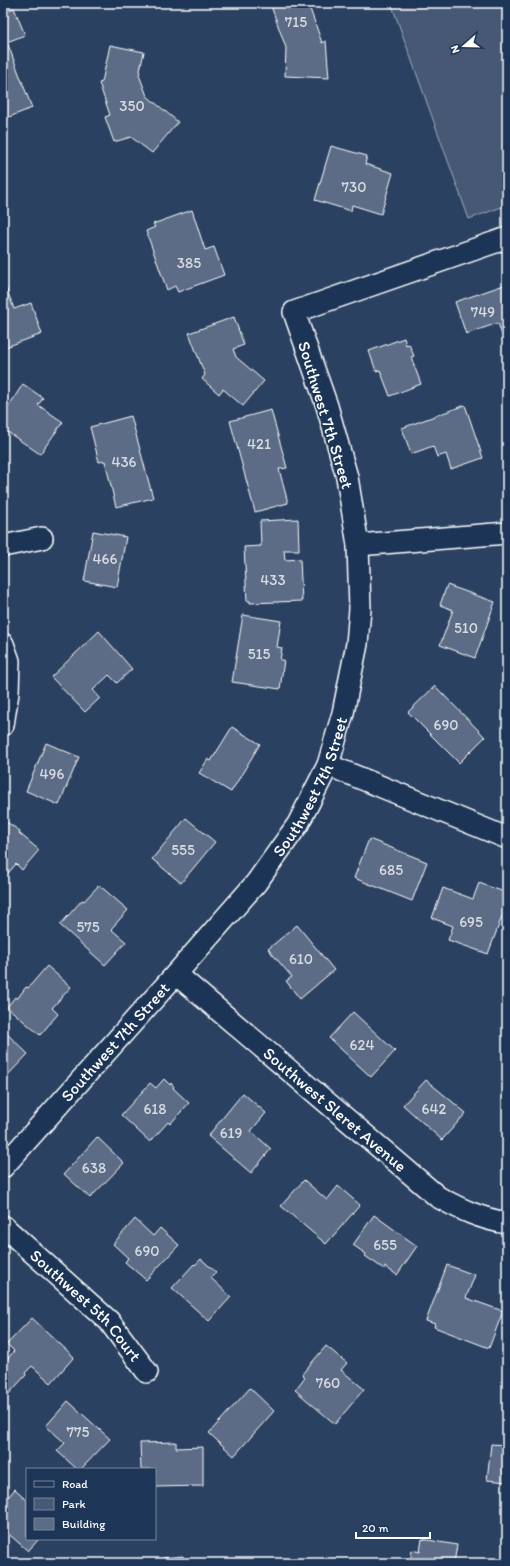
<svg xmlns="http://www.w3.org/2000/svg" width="510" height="1566" font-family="Itim,sans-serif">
	<rect width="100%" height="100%" fill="#2a4161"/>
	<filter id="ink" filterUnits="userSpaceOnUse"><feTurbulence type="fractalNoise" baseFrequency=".025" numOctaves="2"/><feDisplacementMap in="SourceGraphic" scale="8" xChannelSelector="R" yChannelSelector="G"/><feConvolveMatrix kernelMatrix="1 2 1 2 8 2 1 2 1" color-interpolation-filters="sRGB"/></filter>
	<g filter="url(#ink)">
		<polygon fill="#465975" stroke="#a2acba" points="391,3 507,3 507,205 469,219"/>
		<g fill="#5b6c86" stroke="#fff">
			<polygon points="270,3 308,3 322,43 326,41 329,78 285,76 286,48"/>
			<polygon points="14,8 25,35 7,42 32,108 4,119 3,116 3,12"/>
			<polygon points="110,45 144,52 139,75 147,96 178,122 152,153 131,137 114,142 105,117 110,115 99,83 102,82"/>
			<polygon points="331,146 367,156 365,164 393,173 381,214 352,205 351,211 315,200"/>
			<polygon points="192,210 205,250 214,247 224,275 178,292 175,286 167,290 146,231 155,227 153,224"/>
			<polygon points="3,279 14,309 31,303 42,334 3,348"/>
			<polygon points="507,284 507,340 504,341 498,323 466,334 455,302"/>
			<polygon points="234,317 244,345 233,349 236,357 264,381 243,406 223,389 219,394 202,379 205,375 189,333"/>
			<polygon points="404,338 406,345 409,344 414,356 411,357 421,384 390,396 380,370 376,371 369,351"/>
			<polygon points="23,384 43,398 38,405 63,422 40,454 3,429 3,415"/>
			<polygon points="465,405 483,458 451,469 446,454 437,457 433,446 411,454 402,428"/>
			<polygon points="271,410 287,468 279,469 288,503 255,512 230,421"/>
			<polygon points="131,416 153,498 116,507 105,461 99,462 90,427"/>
			<polygon points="298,519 299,550 284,550 285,560 300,559 302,601 250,603 250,601 247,601 244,547 261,546 260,521"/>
			<polygon points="93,531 126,537 117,587 84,581"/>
			<polygon points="447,585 495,602 475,658 440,645 453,610 440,605"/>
			<polygon points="243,615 281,621 277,647 282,648 280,660 284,660 280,689 232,682"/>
			<polygon points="99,631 132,669 117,683 109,675 93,690 100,698 85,712 51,677"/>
			<polygon points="435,686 485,737 459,763 408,712"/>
			<polygon points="232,727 260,744 231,792 199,773 208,759 211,761"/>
			<polygon points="46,743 79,757 59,805 26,791"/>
			<polygon points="186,818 215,842 181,883 152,859"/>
			<polygon points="5,821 20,831 19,833 39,850 22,870 16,864 3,879 3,823"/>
			<polygon points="369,839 427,862 412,901 354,878"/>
			<polygon points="479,883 507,893 507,903 488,954 448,940 453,926 432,918 443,888 473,899"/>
			<polygon points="99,885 128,910 111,929 126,942 105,965 60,925 82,900 84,901"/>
			<polygon points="297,925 334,970 300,999 286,981 292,977 268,949"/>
			<polygon points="47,966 71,987 52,1008 58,1014 40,1035 7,1007 15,997 17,999 26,987 28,988"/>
			<polygon points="353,1012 395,1051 371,1077 329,1038"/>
			<polygon points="3,1030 28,1054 3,1080"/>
			<polygon points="164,1079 170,1085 171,1083 174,1087 173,1088 189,1103 170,1124 168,1122 150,1142 121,1115 150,1083 156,1088"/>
			<polygon points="426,1080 466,1113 442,1140 403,1105"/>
			<polygon points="243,1093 266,1113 251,1131 271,1149 251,1173 208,1136"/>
			<polygon points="97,1137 124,1163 90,1198 64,1174"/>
			<polygon points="304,1180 327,1200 338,1186 360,1205 326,1244 281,1206"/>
			<polygon points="374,1215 417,1246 397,1275 385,1267 384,1269 365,1256 366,1254 353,1245"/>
			<polygon points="135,1219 153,1236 160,1228 179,1245 146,1280 125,1262 128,1258 113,1244"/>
			<polygon points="201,1259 216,1272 211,1278 231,1297 209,1321 172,1288 194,1264 195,1265"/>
			<polygon points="447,1265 475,1275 466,1298 503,1311 489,1348 434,1327 435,1324 426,1321"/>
			<polygon points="32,1318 74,1357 51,1383 32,1366 25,1373 26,1375 5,1398 3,1396 3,1364 14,1351 7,1344"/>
			<polygon points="326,1346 347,1363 341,1370 364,1389 335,1424 295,1390 305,1377 302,1374"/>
			<polygon points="250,1388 274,1411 234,1456 209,1433"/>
			<polygon points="68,1401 110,1439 81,1469 77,1469 57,1451 65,1443 46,1426"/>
			<polygon points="176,1442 176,1448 203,1447 203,1486 155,1487 155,1469 141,1469 140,1443"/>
			<polygon points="491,1444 507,1445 507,1482 487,1480"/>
			<polygon points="15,1489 27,1500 27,1539 39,1539 28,1551 3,1529 3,1503"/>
			<polygon points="422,1539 457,1545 454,1563 410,1563 412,1550 420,1552"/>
			<polygon points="183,1556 183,1562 185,1563 163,1563 163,1558"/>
		</g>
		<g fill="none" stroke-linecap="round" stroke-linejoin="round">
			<defs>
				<g id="minor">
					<polyline points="358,545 507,533"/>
					<polyline points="3,546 42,538"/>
					<polyline points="3,644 9,661 8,693 3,725"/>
					<polyline points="328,765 507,838"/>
					<path id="s1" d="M 176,974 L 438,1197 C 460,1209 481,1219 507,1223"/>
					<path id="s2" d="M 3,1167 L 176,974 L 256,883 L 298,824 L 328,765 L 343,713 L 357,644 L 360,609 L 358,545 L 347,477 L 327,406 L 294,312 L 507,238"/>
					<path id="s3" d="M 3,1226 L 109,1321 L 147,1372"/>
				</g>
			</defs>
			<use href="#minor" stroke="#fff" stroke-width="24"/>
			<use href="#minor" stroke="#1d3557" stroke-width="21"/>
		</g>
	</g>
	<g text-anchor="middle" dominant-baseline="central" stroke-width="3" stroke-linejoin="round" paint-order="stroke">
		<g font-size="15" fill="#d6dae1">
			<text x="296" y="22">715</text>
			<text x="132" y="106">350</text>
			<text x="354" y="187">730</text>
			<text x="189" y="263">385</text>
			<text x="483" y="312">749</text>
			<text x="259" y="444">421</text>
			<text x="124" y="462">436</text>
			<text x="105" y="559">466</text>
			<text x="273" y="580">433</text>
			<text x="466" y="628">510</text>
			<text x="259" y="654">515</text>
			<text x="446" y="725">690</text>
			<text x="52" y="774">496</text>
			<text x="183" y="850">555</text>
			<text x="391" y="870">685</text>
			<text x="471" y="922">695</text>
			<text x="88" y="927">575</text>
			<text x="301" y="959">610</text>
			<text x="362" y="1045">624</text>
			<text x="155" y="1109">618</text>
			<text x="434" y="1109">642</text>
			<text x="231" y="1133">619</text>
			<text x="94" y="1168">638</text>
			<text x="385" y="1245">655</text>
			<text x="147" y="1251">690</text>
			<text x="328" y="1383">760</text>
			<text x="78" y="1432">775</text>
		</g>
		<g font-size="17" fill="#fff" stroke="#1d3557">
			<text transform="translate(326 415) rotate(73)">Southwest 7th Street</text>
			<text stroke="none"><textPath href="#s2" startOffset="492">Southwest 7th Street</textPath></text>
			<text stroke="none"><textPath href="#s2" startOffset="168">Southwest 7th Street</textPath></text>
			<text stroke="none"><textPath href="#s1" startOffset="209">Southwest Sleret Avenue</textPath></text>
			<text stroke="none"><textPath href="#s3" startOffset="115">Southwest 5th Court</textPath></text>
		</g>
	</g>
	<rect width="510" height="1566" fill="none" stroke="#1d3557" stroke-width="16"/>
	<rect x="8" y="8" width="494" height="1550" fill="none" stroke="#fff" stroke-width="1.5" filter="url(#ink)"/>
	<rect x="26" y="1468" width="130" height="72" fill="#1d3557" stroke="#77869a"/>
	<rect x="34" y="1481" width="20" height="6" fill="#1d3557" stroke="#77869a"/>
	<text x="62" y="1488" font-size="12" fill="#ffffff">Road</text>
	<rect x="34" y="1498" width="20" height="12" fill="#465975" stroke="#77869a"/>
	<text x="62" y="1508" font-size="12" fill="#ffffff">Park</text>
	<rect x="34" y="1518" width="20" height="12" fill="#5b6c86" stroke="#77869a"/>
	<text x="62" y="1528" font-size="12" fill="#ffffff">Building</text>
	<g transform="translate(464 46) rotate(250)" stroke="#1d3557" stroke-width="3" paint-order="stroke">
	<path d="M0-3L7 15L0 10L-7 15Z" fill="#ffffff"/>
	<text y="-6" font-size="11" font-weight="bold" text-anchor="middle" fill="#ffffff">N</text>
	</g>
	<path d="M356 1532v6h74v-6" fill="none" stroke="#ffffff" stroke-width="2"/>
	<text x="362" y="1532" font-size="12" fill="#ffffff" stroke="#1d3557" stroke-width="3" paint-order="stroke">20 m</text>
</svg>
